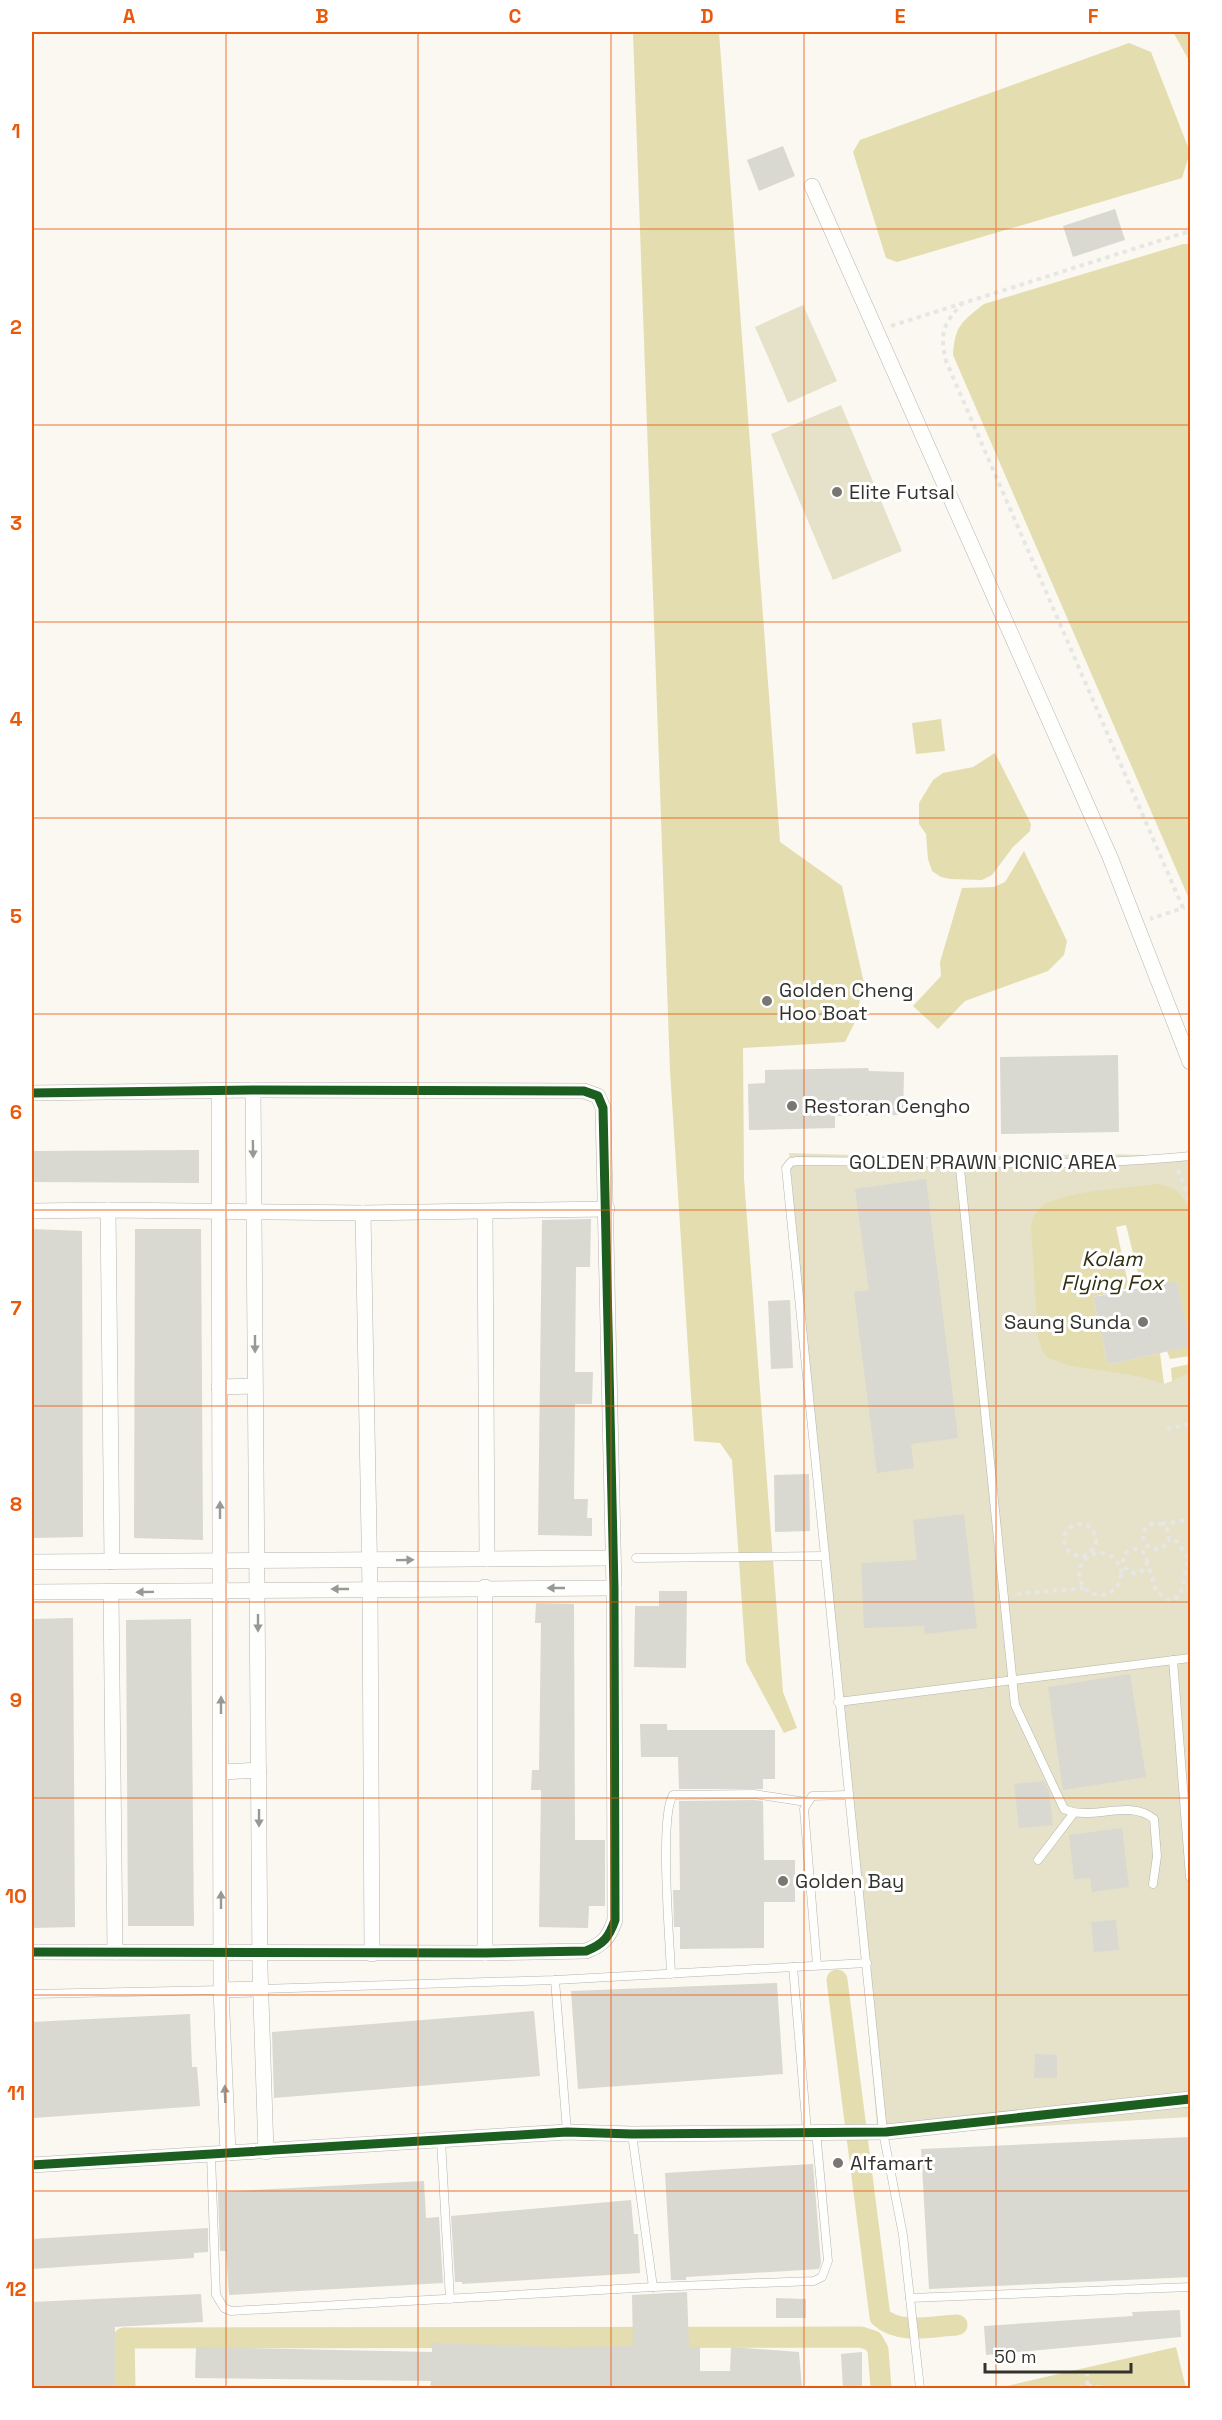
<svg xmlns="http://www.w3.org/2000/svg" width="1222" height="2420" font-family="'Space Grotesk',sans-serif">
	<rect width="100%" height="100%" fill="#faf8f0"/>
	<g fill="#e5e2c9">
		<polygon points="803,305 837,381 788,403 755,327"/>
		<polygon points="841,405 902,551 833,580 771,434"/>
		<polygon points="789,1153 917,1157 1104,1154 1190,1156 1190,2117 878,2136"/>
	</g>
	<g fill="#e4ddaf">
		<polygon points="633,32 719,32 780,842 842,886 864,983 855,1022 845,1042 743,1048 744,1179 783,1692 797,1728 784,1733 746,1662 732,1460 720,1443 694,1441 670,1071"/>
		<polygon points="1173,32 1190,32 1190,62"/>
		<polygon points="1129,43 1151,52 1190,152 1182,178 897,262 886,258 853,152 860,140"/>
		<path d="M 1183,244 L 1190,244 L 1190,901 L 953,355 C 955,326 961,322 984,304 Z"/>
		<polygon points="941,719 945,751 916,754 912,723"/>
		<polygon points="995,753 1031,824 1030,831 1013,847 992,875 982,880 950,879 941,877 932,871 928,859 926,834 919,824 919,803 933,780 943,773 973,767"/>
		<polygon points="1024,851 1067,941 1064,955 1048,971 965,1001 938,1029 913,1006 941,976 940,962 962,888 994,887 1005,882"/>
		<path d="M 1155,1184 C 1177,1187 1181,1192 1190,1211 L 1190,1373 L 1164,1384 L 1142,1377 L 1067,1365 L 1048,1358 L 1042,1350 L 1038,1338 L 1031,1225 C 1034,1216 1039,1206 1047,1203 C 1077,1190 1123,1189 1155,1184 Z"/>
		<polygon points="1176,2347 1186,2388 998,2388"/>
	</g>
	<polygon fill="#faf8f0" points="1126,1225 1142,1289 1177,1281 1190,1346 1167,1351 1170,1359 1190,1356 1190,1364 1171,1368 1172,1381 1164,1384 1160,1353 1108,1365 1093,1297 1129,1288 1116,1227"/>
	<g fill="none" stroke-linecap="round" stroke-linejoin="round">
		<g stroke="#e4ddaf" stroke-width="21">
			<path d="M 837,1980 L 880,2317 C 900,2335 932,2326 957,2325"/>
			<polyline points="124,2338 861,2337 873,2341 878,2350 881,2388"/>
			<polyline points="120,2388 124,2338 125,2388"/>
		</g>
	</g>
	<g fill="#d9d8d1">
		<polygon points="783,146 795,176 759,191 747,160"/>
		<polygon points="1115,209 1125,240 1073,257 1063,226"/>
		<polygon points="1118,1055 1119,1132 1001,1134 1000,1057"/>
		<polygon points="868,1068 869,1071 904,1072 903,1115 835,1116 835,1128 749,1130 748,1084 765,1083 765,1070"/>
		<polygon points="199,1150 199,1183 32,1182 32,1151"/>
		<polygon points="926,1179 958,1438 911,1444 914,1468 877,1473 854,1292 869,1290 855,1189"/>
		<polygon points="591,1219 590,1267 576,1267 575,1372 593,1372 592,1404 575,1404 574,1499 588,1499 587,1518 592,1518 592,1536 538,1535 542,1220"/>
		<polygon points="32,1229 82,1231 83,1537 32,1538"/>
		<polygon points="135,1229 201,1229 203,1540 134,1538"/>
		<polygon points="1177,1281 1191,1346 1108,1365 1093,1297"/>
		<polygon points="790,1300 793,1368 771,1369 768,1301"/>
		<polygon points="809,1474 810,1531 775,1532 774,1475"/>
		<polygon points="964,1514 977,1628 925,1634 924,1626 864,1628 861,1563 917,1560 913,1520"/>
		<polygon points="659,1591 687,1591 686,1668 634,1667 635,1606 659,1606"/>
		<polygon points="536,1603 574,1604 575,1840 605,1840 605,1906 589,1906 588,1928 539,1927 541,1790 531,1790 532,1770 539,1770 541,1623 535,1623"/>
		<polygon points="73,1618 75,1927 32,1928 32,1619"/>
		<polygon points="191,1619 194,1926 128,1926 126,1620"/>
		<polygon points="1130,1674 1146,1777 1063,1790 1048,1687"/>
		<polygon points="640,1724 667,1724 667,1730 775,1730 775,1779 763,1779 763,1789 679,1789 678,1757 641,1757"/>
		<polygon points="1044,1781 1049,1791 1053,1825 1019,1828 1014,1784"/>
		<polygon points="754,1800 763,1801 764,1860 795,1860 795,1902 764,1902 764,1948 680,1949 680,1927 674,1927 673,1890 680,1890 679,1801"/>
		<polygon points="1122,1828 1129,1887 1092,1892 1090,1878 1074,1879 1069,1835"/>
		<polygon points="1116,1920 1119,1950 1094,1952 1091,1922"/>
		<polygon points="777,1983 783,2074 578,2089 571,1991"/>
		<polygon points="534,2011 540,2076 274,2098 272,2032"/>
		<polygon points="190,2014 192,2067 197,2067 200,2106 34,2118 32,2022"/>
		<polygon points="1035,2054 1057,2055 1057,2078 1034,2078"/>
		<polygon points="1191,2137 1191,2277 929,2289 921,2149"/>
		<polygon points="813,2164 821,2263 819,2269 686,2277 686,2280 671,2280 665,2173"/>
		<polygon points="424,2181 426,2218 439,2217 443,2283 229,2295 226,2251 220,2251 218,2192"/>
		<polygon points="631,2200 634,2234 638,2234 640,2273 462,2284 462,2282 455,2282 451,2216"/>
		<polygon points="208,2228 208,2252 194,2253 194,2258 32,2269 32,2239"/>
		<polygon points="687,2292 689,2347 700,2347 700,2371 730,2371 731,2347 799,2352 802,2388 430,2388 431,2381 195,2378 196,2347 432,2352 432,2343 563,2347 633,2346 632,2295"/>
		<polygon points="201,2294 203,2322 115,2327 115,2388 33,2388 32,2302"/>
		<polygon points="776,2298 806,2299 806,2318 776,2318"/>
		<polygon points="1180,2310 1181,2337 986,2355 984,2326 1133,2316 1132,2312"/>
		<polygon points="862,2352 862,2388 843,2388 841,2354"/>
	</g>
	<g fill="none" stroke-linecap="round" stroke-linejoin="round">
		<defs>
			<g id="lane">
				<path d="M 959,1159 L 1015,1705 L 1064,1809 C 1093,1822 1129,1798 1154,1819 L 1157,1856 L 1153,1884"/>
				<polyline points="636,1558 824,1556"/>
				<polyline points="1173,1660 1190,1877"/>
				<polyline points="838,1702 1190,1658"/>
				<polyline points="1038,1860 1073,1814"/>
				<polyline points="817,1965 804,1809 812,1796 848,1795"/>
				<polyline points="793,1967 807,2131"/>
				<path d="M 671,1974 C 670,1942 659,1817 673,1795 L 754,1794 L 806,1802"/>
				<polyline points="555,1980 567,2132"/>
				<polyline points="260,1989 555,1980 867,1963"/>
				<polyline points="32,1994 221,1990"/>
				<polyline points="632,2134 653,2287"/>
				<polyline points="441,2140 450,2299"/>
				<polyline points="211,2155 216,2295 224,2308 231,2311 653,2287 814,2281 822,2277 828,2261 816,2131"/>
				<polyline points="910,2298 1190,2287"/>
				<path d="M 920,2388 L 903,2235 L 883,2132 L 786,1168 L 791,1162 L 797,1161 C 929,1161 1059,1169 1190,1156"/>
			</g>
			<g id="street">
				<polyline points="812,186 1110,857 1190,1062"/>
				<polyline points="253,1090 260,1969 266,2152"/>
				<polyline points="219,1092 221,1990 228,2153"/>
				<path d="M 32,1093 L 253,1090 L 584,1091 L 598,1096 L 603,1108 L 614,1588 L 615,1920 C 609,1937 604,1944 586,1951 L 485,1953 L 32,1952"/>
				<polyline points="108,1210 112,1562"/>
				<polyline points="32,1211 108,1210 363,1213 607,1209"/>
				<polyline points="485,1212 487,1559"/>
				<polyline points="363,1213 370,1589 372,1954"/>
				<polyline points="219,1387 255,1386"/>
				<polyline points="32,1562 613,1558"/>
				<polyline points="32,1592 614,1588"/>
				<polyline points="111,1592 115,1952"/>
				<polyline points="221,1772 259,1770"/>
				<polyline points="485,1953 485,1587"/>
				<polyline points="221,1990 260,1989"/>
				<polyline points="32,2165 567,2132 632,2134 886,2132 1190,2099"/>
			</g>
		</defs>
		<use href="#lane" stroke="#b5b4af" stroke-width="9"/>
		<use href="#street" stroke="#b5b4af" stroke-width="16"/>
		<g stroke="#e6e6e4" stroke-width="4" stroke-dasharray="4.5 4.5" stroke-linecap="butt">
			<path d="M 963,302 C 944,324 939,331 946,361 L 1183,908 L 1150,919"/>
			<polyline points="891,326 1190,231"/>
			<polyline points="1178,1170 1190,1201"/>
			<polyline points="1167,1429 1190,1424"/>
			<circle cx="1156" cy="1536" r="13"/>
			<circle cx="1080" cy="1540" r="16"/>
			<polyline points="1162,1524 1190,1520"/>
			<circle cx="1135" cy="1561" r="12"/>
			<polyline points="1190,1553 1188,1559 1190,1565"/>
			<circle cx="1100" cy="1574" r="21"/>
			<polyline points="1147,1560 1156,1592 1169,1600 1178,1597 1183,1587 1188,1557 1176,1541 1168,1541"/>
			<polyline points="1190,1587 1188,1593 1190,1596"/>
			<polyline points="1017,1594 1085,1588"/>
			<polyline points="1087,2385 1087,2374"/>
			<polyline points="1079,2388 1087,2385 1103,2388"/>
		</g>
		<use href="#lane" stroke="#fefefd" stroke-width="8"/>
		<use href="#street" stroke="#fefefd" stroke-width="15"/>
		<defs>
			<g id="cycleway">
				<path d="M 32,1093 L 253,1090 L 584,1091 L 598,1096 L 603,1108 L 614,1588 L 615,1920 C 609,1937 604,1944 586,1951 L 485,1953 L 32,1952"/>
				<polyline points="32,2165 567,2132 632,2134 886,2132 1190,2099"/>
			</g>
		</defs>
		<use href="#cycleway" stroke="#fff" stroke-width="13"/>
		<use href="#cycleway" stroke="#1b5e20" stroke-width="9"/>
	</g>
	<defs><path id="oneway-solid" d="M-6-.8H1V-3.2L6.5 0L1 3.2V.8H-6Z" transform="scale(1.5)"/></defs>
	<g fill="#989895">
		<use href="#oneway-solid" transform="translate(253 1149) rotate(89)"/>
		<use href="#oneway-solid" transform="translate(255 1344) rotate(90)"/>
		<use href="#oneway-solid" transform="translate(220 1510) rotate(-90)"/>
		<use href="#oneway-solid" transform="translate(405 1560) rotate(-1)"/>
		<use href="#oneway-solid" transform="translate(556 1588) rotate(-180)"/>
		<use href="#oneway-solid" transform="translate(340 1589) rotate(180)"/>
		<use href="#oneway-solid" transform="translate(145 1592) rotate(179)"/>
		<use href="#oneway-solid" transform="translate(258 1623) rotate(90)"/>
		<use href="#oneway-solid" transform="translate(221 1705) rotate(-90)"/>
		<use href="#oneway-solid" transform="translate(259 1818) rotate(90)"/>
		<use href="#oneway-solid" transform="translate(221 1900) rotate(-90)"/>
		<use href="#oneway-solid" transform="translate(225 2094) rotate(-92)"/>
	</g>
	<path fill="none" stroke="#e8590c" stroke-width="1.5" stroke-opacity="0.55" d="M 226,32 L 226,2388M 418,32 L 418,2388M 611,32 L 611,2388M 804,32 L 804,2388M 996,32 L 996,2388M 32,229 L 1190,229M 32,425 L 1190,425M 32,622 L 1190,622M 32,818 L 1190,818M 32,1014 L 1190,1014M 32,1210 L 1190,1210M 32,1406 L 1190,1406M 32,1602 L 1190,1602M 32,1798 L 1190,1798M 32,1995 L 1190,1995M 32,2191 L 1190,2191"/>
	<g fill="#797771" stroke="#fff" stroke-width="2">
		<circle cx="837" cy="492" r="6"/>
		<circle cx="767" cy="1001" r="6"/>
		<circle cx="792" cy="1106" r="6"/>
		<circle cx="1143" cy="1322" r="6"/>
		<circle cx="783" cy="1881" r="6"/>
		<circle cx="838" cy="2163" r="6"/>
	</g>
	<g text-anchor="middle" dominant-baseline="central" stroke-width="6" stroke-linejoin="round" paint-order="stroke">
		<g font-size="20" fill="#33322d" stroke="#fff" text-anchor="start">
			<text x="849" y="492">Elite Futsal</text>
			<text x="779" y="990">Golden Cheng<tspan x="779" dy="23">Hoo Boat</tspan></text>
			<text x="804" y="1106">Restoran Cengho</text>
			<text x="1131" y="1322" text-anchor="end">Saung Sunda</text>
			<text x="795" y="1881">Golden Bay</text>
			<text x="850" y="2163">Alfamart</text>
		</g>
		<g font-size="20" fill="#33322d" stroke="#fff">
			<text x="983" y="1162">GOLDEN PRAWN PICNIC AREA</text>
		</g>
		<g font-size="21" font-style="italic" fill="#322f12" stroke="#fff">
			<text x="1112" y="1258">Kolam<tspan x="1112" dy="24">Flying Fox</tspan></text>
		</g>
	</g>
	<rect width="1222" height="2420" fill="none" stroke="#ffffff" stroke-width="66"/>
	<path d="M985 2363v9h146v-9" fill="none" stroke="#33322d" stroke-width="3"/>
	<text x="994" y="2363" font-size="18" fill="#33322d" stroke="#ffffff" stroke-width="4.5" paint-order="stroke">50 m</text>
	<rect x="33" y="33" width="1156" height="2354" fill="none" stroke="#e8590c" stroke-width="2"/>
	<g font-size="20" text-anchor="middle" font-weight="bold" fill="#e8590c">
		<text x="129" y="23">A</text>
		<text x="322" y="23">B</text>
		<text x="515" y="23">C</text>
		<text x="707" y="23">D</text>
		<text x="900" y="23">E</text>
		<text x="1093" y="23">F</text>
		<text x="16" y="138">1</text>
		<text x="16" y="334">2</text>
		<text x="16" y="530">3</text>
		<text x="16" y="726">4</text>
		<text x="16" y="923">5</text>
		<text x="16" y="1119">6</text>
		<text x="16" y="1315">7</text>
		<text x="16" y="1511">8</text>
		<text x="16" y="1707">9</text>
		<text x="16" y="1903">10</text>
		<text x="16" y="2100">11</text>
		<text x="16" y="2296">12</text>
	</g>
</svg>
